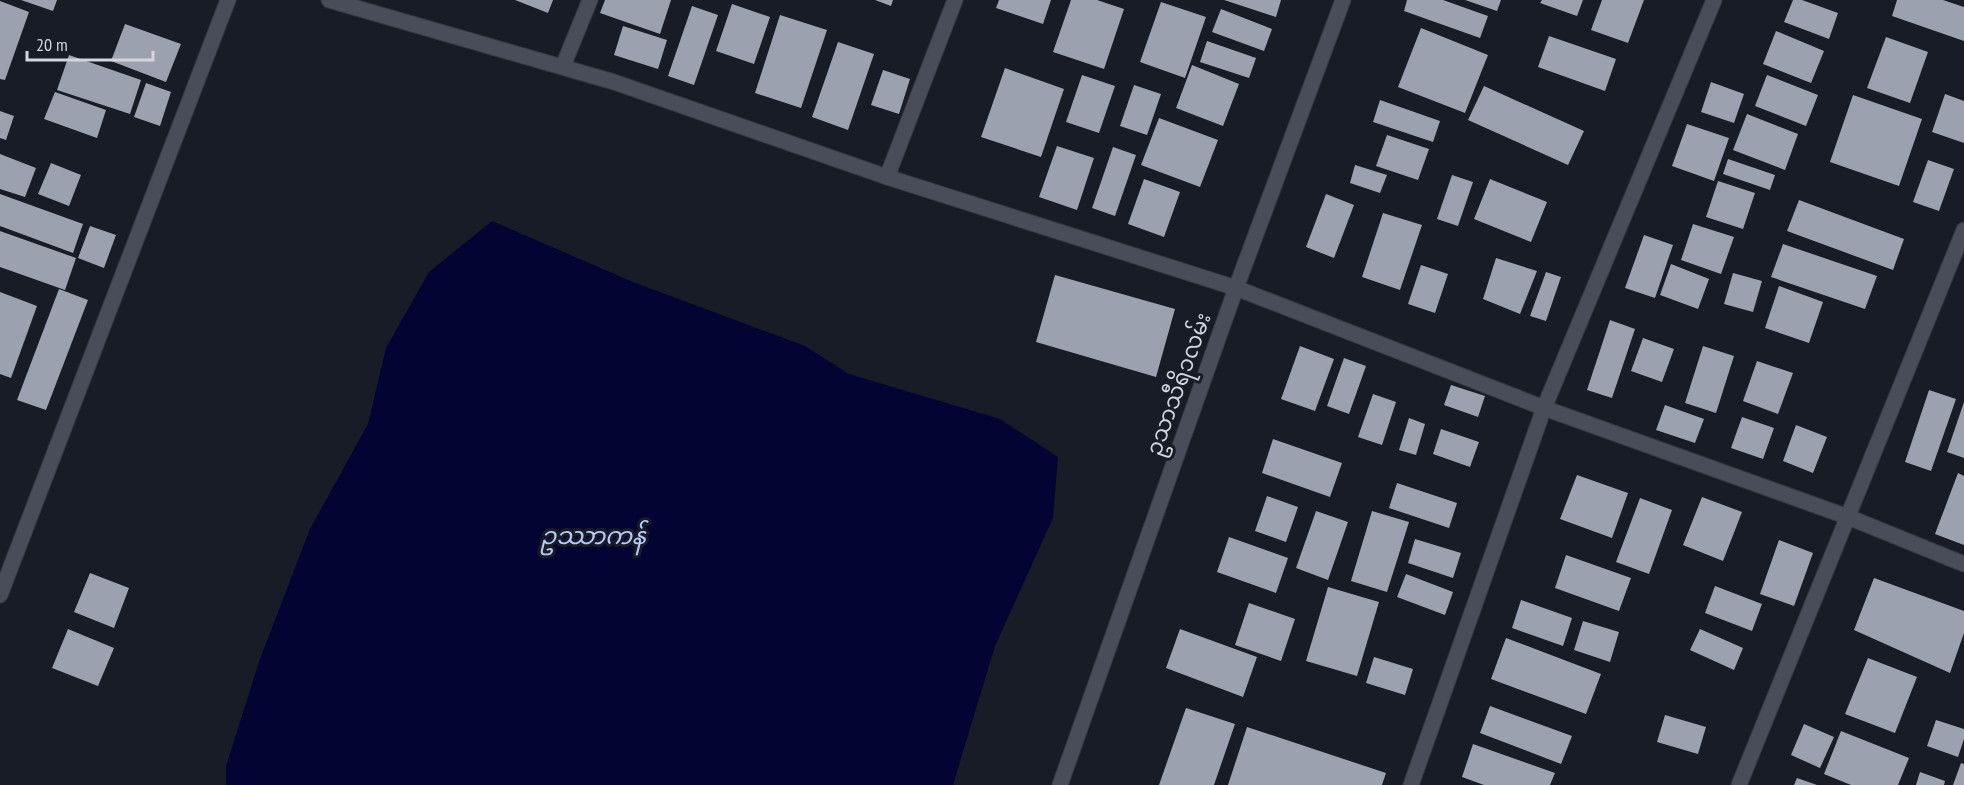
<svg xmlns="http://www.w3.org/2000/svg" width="1964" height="785" font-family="'PT Sans Narrow','Noto Sans Myanmar',sans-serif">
	<rect width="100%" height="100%" fill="#181c26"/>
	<polygon fill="#040434" points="492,221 633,282 805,346 849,374 1000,419 1058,457 1053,518 995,646 953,785 226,785 226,766 260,659 310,529 368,424 386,348 429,272"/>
	<g fill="#9ca1af">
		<polygon points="21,0 57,0 53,11"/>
		<polygon points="515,0 553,0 548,13"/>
		<polygon points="605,0 671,0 660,34 600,13"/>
		<polygon points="875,0 893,0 891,6"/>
		<polygon points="999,0 1051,0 1043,24 996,8"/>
		<polygon points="1071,0 1097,0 1124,9 1104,69 1053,52"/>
		<polygon points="1224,0 1281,0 1276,17"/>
		<polygon points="1407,0 1443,0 1488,16 1480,38 1404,11"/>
		<polygon points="1465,0 1501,0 1497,11"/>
		<polygon points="1542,0 1583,0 1577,16 1540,3"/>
		<polygon points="1602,0 1644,0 1628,43 1591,30"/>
		<polygon points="1793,0 1802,0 1838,13 1829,39 1784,22"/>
		<polygon points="1897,0 1943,0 1964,7 1964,41 1892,16"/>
		<polygon points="0,1 29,12 5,80 0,79"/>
		<polygon points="1161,2 1206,17 1185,78 1140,62"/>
		<polygon points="732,4 770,17 754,64 716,51"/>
		<polygon points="692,6 718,15 694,85 668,76"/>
		<polygon points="1221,9 1272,29 1264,51 1212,32"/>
		<polygon points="780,15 827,30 801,108 755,93"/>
		<polygon points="125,24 181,44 166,82 111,61"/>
		<polygon points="623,26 667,40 658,69 614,55"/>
		<polygon points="1421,28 1488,55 1465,113 1398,87"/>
		<polygon points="1776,31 1824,51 1811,83 1763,64"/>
		<polygon points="1549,36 1616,59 1605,91 1538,67"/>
		<polygon points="1886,37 1928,52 1910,103 1867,88"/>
		<polygon points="1207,41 1256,58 1249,78 1200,62"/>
		<polygon points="838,42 874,54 848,130 812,117"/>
		<polygon points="69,55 141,80 130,114 57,90"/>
		<polygon points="1192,65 1239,84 1223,126 1176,108"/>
		<polygon points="1005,68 1064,89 1041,157 981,137"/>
		<polygon points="883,70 910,79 899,114 871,105"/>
		<polygon points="1082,75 1115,86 1099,133 1066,122"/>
		<polygon points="1767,75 1818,95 1806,126 1755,106"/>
		<polygon points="1711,82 1744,94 1734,123 1701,112"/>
		<polygon points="146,83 171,92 160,126 134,117"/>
		<polygon points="1134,85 1161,94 1147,135 1120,126"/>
		<polygon points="1484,86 1584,131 1568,165 1468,120"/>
		<polygon points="55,92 106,110 97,138 44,119"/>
		<polygon points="1945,94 1964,101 1964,143 1932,132"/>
		<polygon points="1853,95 1922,119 1899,186 1830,162"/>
		<polygon points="1380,100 1440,121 1433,142 1373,122"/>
		<polygon points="0,111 14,116 6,140 0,138"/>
		<polygon points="1747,114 1798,134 1785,170 1733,150"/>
		<polygon points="1159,118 1218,140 1200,187 1141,165"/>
		<polygon points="1687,124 1729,138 1714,181 1672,166"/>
		<polygon points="1387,135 1429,149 1418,180 1376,166"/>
		<polygon points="1057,146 1094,158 1077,210 1039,197"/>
		<polygon points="1113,147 1136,155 1115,216 1092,208"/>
		<polygon points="0,154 36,168 25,197 0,189"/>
		<polygon points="1728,159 1775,175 1770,190 1723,174"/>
		<polygon points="1928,160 1954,169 1939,211 1913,202"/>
		<polygon points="51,163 81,175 69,206 38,194"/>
		<polygon points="1355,165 1387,175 1380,193 1350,183"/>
		<polygon points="1452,175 1473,182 1458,226 1437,219"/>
		<polygon points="1144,179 1180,192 1164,237 1128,224"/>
		<polygon points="1490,179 1547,202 1531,242 1474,219"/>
		<polygon points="1718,181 1755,193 1743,229 1706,217"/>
		<polygon points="0,194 83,224 73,253 0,226"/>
		<polygon points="1326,194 1354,205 1334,258 1306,247"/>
		<polygon points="1799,200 1904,239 1893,270 1787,231"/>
		<polygon points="1383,213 1422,225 1400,290 1362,277"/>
		<polygon points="1693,224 1734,237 1721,274 1681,260"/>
		<polygon points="90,226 116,235 104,268 78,258"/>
		<polygon points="0,231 76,258 65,290 0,267"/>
		<polygon points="1644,235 1673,245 1655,298 1625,288"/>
		<polygon points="1783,244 1877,276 1865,309 1771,277"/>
		<polygon points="1496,258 1537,271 1520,314 1483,299"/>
		<polygon points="1671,264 1709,279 1698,309 1660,295"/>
		<polygon points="1421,265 1448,274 1435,313 1408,304"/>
		<polygon points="1546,272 1561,277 1546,321 1530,316"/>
		<polygon points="1733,273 1762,281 1753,312 1724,304"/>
		<polygon points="1055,275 1175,309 1156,377 1036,342"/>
		<polygon points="1779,286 1823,302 1809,343 1765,328"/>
		<polygon points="59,289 88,300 46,410 17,400"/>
		<polygon points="0,292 37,306 11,378 0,374"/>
		<polygon points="1610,320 1635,329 1612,398 1587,390"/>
		<polygon points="1643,338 1674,349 1662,382 1631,371"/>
		<polygon points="1300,346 1334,359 1315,411 1281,399"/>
		<polygon points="1703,346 1734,356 1716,413 1685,403"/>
		<polygon points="1344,358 1366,366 1349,414 1327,406"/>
		<polygon points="1757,361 1793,373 1778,414 1743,401"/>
		<polygon points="1451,385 1485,396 1478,417 1444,405"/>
		<polygon points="1929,390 1956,399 1931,471 1905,462"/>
		<polygon points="1373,394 1396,402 1382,445 1358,437"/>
		<polygon points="1964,402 1964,458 1947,452"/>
		<polygon points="1665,405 1704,419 1695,443 1656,430"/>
		<polygon points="1742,417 1774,428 1763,459 1731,448"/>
		<polygon points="1409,418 1425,424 1416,455 1399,450"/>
		<polygon points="1796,425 1827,437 1813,473 1783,461"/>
		<polygon points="1441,429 1479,442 1470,467 1433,454"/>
		<polygon points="1273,439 1342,463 1330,497 1262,473"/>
		<polygon points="1958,473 1964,476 1964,545 1935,534"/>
		<polygon points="1577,475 1628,493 1612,538 1560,519"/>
		<polygon points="1397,483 1457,503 1449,528 1389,508"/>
		<polygon points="1267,496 1298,507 1286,542 1255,531"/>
		<polygon points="1702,497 1742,512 1723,561 1683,545"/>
		<polygon points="1640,498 1672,510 1649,574 1616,562"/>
		<polygon points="1316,511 1348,522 1328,580 1296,568"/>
		<polygon points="1372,511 1409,522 1387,592 1351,581"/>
		<polygon points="1229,537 1288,558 1276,593 1217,572"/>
		<polygon points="1415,539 1461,553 1453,578 1408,563"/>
		<polygon points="1779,540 1813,553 1794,606 1760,594"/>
		<polygon points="1566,555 1631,578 1619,611 1555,588"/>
		<polygon points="90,573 129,588 114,628 74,612"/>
		<polygon points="1406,574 1453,592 1445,615 1397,597"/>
		<polygon points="1874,578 1964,611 1964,633 1950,673 1854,630"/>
		<polygon points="1715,586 1762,604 1752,631 1705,613"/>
		<polygon points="1328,587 1379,602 1357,676 1306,661"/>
		<polygon points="1521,600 1572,618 1563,646 1512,628"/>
		<polygon points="1249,603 1295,619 1281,661 1235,645"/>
		<polygon points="1583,621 1619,632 1610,662 1574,650"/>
		<polygon points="68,629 114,648 98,686 52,668"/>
		<polygon points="1180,629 1257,657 1243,697 1166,668"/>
		<polygon points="1700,629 1743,648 1734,670 1690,650"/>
		<polygon points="1506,638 1601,674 1586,714 1491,679"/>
		<polygon points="1374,657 1413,669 1405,695 1366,683"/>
		<polygon points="1868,658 1917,677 1895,733 1845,714"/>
		<polygon points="1490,706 1572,736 1561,764 1480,733"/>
		<polygon points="1186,708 1235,724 1214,785 1159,785"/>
		<polygon points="1665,715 1706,727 1698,754 1657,742"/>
		<polygon points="1936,720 1964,729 1964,739 1958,757 1927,746"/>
		<polygon points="1804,724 1834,737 1820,768 1791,755"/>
		<polygon points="1247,727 1386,773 1382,785 1228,785"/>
		<polygon points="1841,731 1909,758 1898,785 1851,785 1824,774"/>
		<polygon points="1473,744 1555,773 1550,785 1484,785 1462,777"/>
		<polygon points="1961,763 1964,764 1964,785 1953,785"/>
		<polygon points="1920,772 1945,781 1944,785 1916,785"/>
		<polygon points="1797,778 1817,785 1794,785"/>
	</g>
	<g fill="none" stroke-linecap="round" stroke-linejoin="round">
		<defs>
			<g id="minor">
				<polyline points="329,0 614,82 887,177 1236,288 1544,408 1848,517 1964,564"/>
				<polyline points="563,66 590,0"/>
				<polyline points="887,177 955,0"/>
				<polyline points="0,595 228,0"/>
				<polyline points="1060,785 1236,288 1343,0"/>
				<polyline points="1411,785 1544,408 1714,0"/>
				<polyline points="1739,785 1964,230"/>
			</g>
		</defs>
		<use href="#minor" stroke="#363840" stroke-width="17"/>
		<use href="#minor" stroke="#484d59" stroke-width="15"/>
	</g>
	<g text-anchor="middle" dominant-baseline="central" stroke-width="6" stroke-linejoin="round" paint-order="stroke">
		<g font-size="22" fill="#d3d5dd" stroke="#181c26">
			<text transform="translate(1178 384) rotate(-70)">ဥသာသီရိ၁လမ်း</text>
		</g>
		<g font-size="24" font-style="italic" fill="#b7c9fb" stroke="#181c26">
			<text x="593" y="535">ဥဿာကန်</text>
		</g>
	</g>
	<path d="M27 51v9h126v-9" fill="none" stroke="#d3d5dd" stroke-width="3"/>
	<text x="36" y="51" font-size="18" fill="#d3d5dd" stroke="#181c26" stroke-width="4.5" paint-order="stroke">20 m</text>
</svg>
